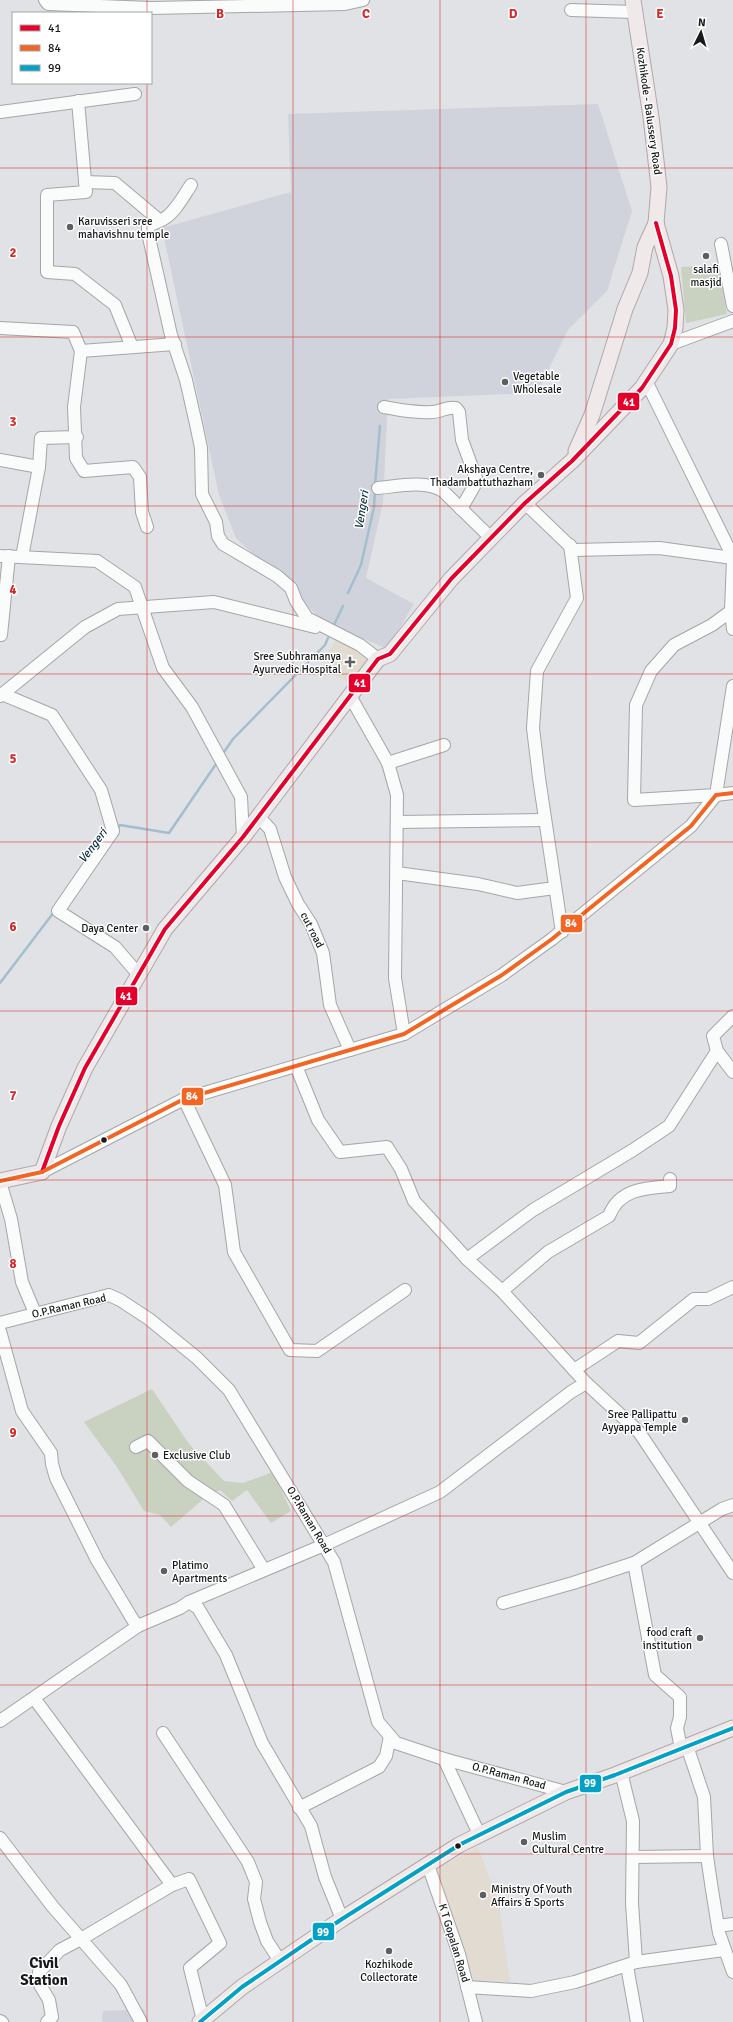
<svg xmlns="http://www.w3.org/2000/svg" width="733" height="2022" font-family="Signika,sans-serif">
	<rect width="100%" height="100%" fill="#e0e2e5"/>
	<g fill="#d0d3db">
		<polygon points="598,104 632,211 607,291 568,330 537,393 388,399 383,502 366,578 414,604 387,649 322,620 236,538 219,495 162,228 291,192 288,114"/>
		<polygon points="144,2009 148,2022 102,2022 103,2011"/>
	</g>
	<polygon fill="#e1dbd2" points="478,1847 499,1904 510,1982 474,1981 437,1869"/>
	<polygon fill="#e0dcd2" points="337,638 373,655 363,685 347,682 336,676 322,660"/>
	<g fill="#c9d1c1">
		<polygon points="718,265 727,314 686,323 681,267"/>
		<polygon points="152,1389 189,1444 224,1481 243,1483 273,1472 291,1511 271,1523 247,1490 232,1501 220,1490 207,1496 171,1527 160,1515 144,1511 117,1467 84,1422"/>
	</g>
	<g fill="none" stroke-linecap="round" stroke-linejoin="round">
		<g stroke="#a3bece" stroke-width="2.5">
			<polyline points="375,485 380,426"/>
			<polyline points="348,593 361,565 374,507 375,490"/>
			<polyline points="334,625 343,606"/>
			<polyline points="224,752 233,739 325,645 328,638"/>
			<polyline points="117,830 120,825 169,833 216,764"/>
			<polyline points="0,983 54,912"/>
		</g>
		<defs>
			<g id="minor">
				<polyline points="45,0 48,4 151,8 345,4 363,0"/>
				<polyline points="571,10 634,12"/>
				<polyline points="78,101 86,192 47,195 47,272 75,274 115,305 132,347"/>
				<polyline points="0,112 135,94"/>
				<polyline points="85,182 115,183 159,220"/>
				<path d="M 191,185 C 184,195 176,211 165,218 C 160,222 154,222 148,227 L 148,233 L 171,335 L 186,380 L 196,424 L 201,448 L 202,494 L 216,522 L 218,536 L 223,544 L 277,576 L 291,588 L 296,601 L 307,618 L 360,645 L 378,659"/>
				<polyline points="721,244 733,306"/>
				<polyline points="0,328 73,332 81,351 175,344"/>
				<polyline points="671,344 733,321"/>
				<polyline points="81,351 74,407 76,458 84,471 133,467 140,477 142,512 147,527"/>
				<polyline points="646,381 733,557"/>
				<path d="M 384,407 C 400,410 415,413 432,412 C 441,412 447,406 456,408 L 459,412 L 462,440 L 477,481 L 461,509"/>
				<polyline points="0,460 39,467 22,557"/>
				<polyline points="39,467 41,438 77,437"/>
				<path d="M 378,488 C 399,486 424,480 443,491 L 491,538"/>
				<polyline points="525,503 574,550 659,548 733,558"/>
				<polyline points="0,556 97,561 135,587 163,668 192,707 241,797 243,837"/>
				<polyline points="733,559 731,611 733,629"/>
				<polyline points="731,611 712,625 674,645 651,671 636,705 634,800 716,795 733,686"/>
				<polyline points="1,635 9,556"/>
				<polyline points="2,694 52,715 101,790 113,831 58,911 115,947 139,975"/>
				<polyline points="0,696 85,627 118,609 214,602 315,627"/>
				<polyline points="350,696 388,763 397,795 395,978 404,1034"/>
				<polyline points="388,763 444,745"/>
				<polyline points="258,816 270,829 285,877 298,904 311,924 323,953 330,1005 350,1050"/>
				<polyline points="397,822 545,820"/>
				<polyline points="397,873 478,884 517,893 555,888"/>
				<polyline points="562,932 539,778 533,728 537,671 577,598 570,545"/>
				<polyline points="717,1051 713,1036 733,1016"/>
				<path d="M 296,1066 L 318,1120 L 340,1152 L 387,1147 L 401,1169 L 414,1201 L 467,1259 L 502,1291 L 548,1252 L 609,1216 C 619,1189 645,1188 670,1186 L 670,1179"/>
				<polyline points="184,1099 225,1185 234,1252 290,1350 317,1351 405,1290"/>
				<polyline points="42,1172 184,1099 404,1034 502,975 552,939 691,826 716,795 733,793"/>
				<polyline points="0,1182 11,1219 22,1282 35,1313"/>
				<polyline points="467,1259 533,1210 633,1150 669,1126 717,1051 733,1072"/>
				<polyline points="0,1323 109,1295 120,1300 149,1319 197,1358 229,1390 334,1562 378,1722 396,1743 444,1759 566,1792"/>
				<polyline points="0,1331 22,1411 51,1453 52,1464 56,1478 97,1560 133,1620 138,1626 180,1608 189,1602 198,1608 226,1655 262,1743 311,1826 325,1877 342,1919"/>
				<polyline points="574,1370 618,1341 639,1343 694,1299 708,1299 733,1287"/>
				<polyline points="586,1383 639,1432 733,1573"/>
				<polyline points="136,1447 148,1441 188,1481 224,1505 264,1570"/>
				<polyline points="634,1563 655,1675 680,1697 680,1717 677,1728 681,1749"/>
				<polyline points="189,1602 324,1545 440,1492 571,1392 586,1383 502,1291"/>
				<polyline points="503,1603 573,1583 634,1563 722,1509 733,1505"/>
				<polyline points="34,1698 172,1885"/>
				<polyline points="0,1721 138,1626"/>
				<polyline points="163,1733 248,1862 256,1882 254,1899 260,1922 267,1941 280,1961"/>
				<polyline points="687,1746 704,1797 707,1856 712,1890 719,1933 733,1972"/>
				<polyline points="444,1759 479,1834"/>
				<polyline points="299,1808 379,1767 386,1756 390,1736"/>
				<polyline points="0,1838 53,1907 81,1939 172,1885 189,1879 220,1943 190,1968 203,2020"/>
				<polyline points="634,1857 707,1856"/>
				<polyline points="428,1865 459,1954 476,2022"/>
				<polyline points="718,1926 733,1924"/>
				<polyline points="636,1962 724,1950"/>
				<polyline points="627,1966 637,2022"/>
				<polyline points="467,1987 531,1991 575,1982 636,1962 632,1903 633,1821 621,1772"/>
				<polyline points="0,2021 2,2022"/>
				<polyline points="47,2022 52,2017 49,2000 40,1985 39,1972 60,1950 81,1939 121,1985 141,2022"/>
			</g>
			<g id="major">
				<polyline points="576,451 592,415 625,309 640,273 645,247 656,223 659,187 651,117 633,0"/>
				<polyline points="0,1181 42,1172 59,1126 85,1068 165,929 243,837 378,659 390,654 451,579 525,503 572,461 642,388 671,344 675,328 676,310 671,276 656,223"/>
				<polyline points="200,2022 242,1987 342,1919 459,1845 566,1792 615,1775 733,1728"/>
			</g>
		</defs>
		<use href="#minor" stroke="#a4a6a7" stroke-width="14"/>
		<use href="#major" stroke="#b1a7aa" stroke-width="17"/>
		<use href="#minor" stroke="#fafbfb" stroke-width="12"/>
		<use href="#major" stroke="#efe9ea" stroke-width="15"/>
		<defs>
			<polyline id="bus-1" points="42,1172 59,1126 85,1068 165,929 243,837 378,659 390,654 451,579 525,503 572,461 642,388 671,344 675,328 676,310 671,276 656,223"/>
			<polyline id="bus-2" points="0,1181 42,1172 184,1099 404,1034 502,975 552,939 691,826 716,795 733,793"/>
			<polyline id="bus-3" points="200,2022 242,1987 342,1919 459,1845 566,1792 615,1775 733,1728"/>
		</defs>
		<use href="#bus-1" stroke="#fff" stroke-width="7"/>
		<use href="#bus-2" stroke="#fff" stroke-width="7"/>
		<use href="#bus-3" stroke="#fff" stroke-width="7"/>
		<use href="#bus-1" stroke="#e4002b" stroke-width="4"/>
		<use href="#bus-2" stroke="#f26522" stroke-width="4"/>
		<use href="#bus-3" stroke="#01a2c5" stroke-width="4"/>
	</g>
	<path fill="none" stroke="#d62828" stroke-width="1" stroke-opacity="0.55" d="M 147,0 L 147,13M 293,0 L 293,2022M 440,0 L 440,2022M 586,0 L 586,2022M 147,83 L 147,2022M 0,168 L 733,168M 0,337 L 733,337M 0,506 L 733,506M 0,674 L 733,674M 0,842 L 733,842M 0,1011 L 733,1011M 0,1180 L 733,1180M 0,1348 L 733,1348M 0,1516 L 733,1516M 0,1685 L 733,1685M 0,1854 L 733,1854"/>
	<g fill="#5e5f61" stroke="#fff" stroke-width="1.5">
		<circle cx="70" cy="227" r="4"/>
		<circle cx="706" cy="256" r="4"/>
		<circle cx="505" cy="382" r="4"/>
		<circle cx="541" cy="475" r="4"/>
		<path d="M348 656h4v4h4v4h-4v4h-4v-4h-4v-4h4z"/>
		<circle cx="146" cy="928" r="4"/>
		<circle cx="685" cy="1420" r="4"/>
		<circle cx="155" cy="1455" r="4"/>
		<circle cx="164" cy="1571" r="4"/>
		<circle cx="700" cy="1638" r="4"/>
		<circle cx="524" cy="1842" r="4"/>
		<circle cx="483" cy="1895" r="4"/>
		<circle cx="389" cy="1951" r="4"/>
	</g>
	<g fill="#18191a" stroke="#fff" stroke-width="1.5">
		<circle cx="104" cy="1140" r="3.5"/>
		<circle cx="458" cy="1846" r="3.5"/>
	</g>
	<g text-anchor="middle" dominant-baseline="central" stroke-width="3" stroke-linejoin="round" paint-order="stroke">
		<g font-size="11" fill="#18191a" stroke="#fff">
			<text transform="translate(649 111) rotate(82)">Kozhikode - Balussery Road</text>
			<text transform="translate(312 930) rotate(63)">cut road</text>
			<text transform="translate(69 1306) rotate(-13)">O.P.Raman Road</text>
			<text transform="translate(309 1520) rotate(59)">O.P.Raman Road</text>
			<text transform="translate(509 1776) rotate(15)">O.P.Raman Road</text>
			<text transform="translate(454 1943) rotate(73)">K T Gopalan Road</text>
		</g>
		<g font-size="11" fill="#18191a" stroke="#fff" text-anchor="start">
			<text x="78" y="221">Karuvisseri sree<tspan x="78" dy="13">mahavishnu temple</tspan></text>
			<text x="706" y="269" text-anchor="middle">salafi<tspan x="706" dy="13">masjid</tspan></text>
			<text x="513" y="376">Vegetable<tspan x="513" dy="13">Wholesale</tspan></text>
			<text x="533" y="469" text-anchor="end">Akshaya Centre,<tspan x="533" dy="13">Thadambattuthazham</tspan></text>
			<text x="341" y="656" text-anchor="end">Sree Subhramanya<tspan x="341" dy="13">Ayurvedic Hospital</tspan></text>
			<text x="138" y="928" text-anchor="end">Daya Center</text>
			<text x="677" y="1414" text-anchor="end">Sree Pallipattu<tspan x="677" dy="13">Ayyappa Temple</tspan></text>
			<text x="163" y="1455">Exclusive Club</text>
			<text x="172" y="1565">Platimo<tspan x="172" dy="13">Apartments</tspan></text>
			<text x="692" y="1632" text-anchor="end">food craft<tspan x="692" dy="13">institution</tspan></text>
			<text x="532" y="1836">Muslim<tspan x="532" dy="13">Cultural Centre</tspan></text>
			<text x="491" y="1889">Ministry Of Youth<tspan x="491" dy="13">Affairs &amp; Sports</tspan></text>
			<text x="389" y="1964" text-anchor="middle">Kozhikode<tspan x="389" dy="13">Collectorate</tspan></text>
		</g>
		<g font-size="12" font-style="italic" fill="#0d2f3f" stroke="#fff">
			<text transform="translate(362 510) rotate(-81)">Vengeri</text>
			<text transform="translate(93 846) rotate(-53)">Vengeri</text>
		</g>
		<g font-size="15" font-weight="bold" fill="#18191a" stroke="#fff">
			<text x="44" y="1963">Civil<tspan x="44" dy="17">Station</tspan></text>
		</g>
	</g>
	<g font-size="13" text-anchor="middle" font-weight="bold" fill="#d62828" stroke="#fff" stroke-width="3" stroke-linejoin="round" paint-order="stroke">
		<text x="220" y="18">B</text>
		<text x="366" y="18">C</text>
		<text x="513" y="18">D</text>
		<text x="660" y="18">E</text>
		<text x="13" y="257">2</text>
		<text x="13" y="426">3</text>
		<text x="13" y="594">4</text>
		<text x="13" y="763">5</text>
		<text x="13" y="931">6</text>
		<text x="13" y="1100">7</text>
		<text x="13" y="1268">8</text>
		<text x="13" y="1437">9</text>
	</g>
	<g stroke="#fff" stroke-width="1.5">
		<rect x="617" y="392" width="23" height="19" rx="4" fill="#e4002b"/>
		<rect x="348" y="673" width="23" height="20" rx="4" fill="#e4002b"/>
		<rect x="560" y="914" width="23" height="19" rx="4" fill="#f26522"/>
		<rect x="115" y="986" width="23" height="20" rx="4" fill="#e4002b"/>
		<rect x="181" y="1087" width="23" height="19" rx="4" fill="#f26522"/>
		<rect x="579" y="1774" width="23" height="19" rx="4" fill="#01a2c5"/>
		<rect x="312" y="1922" width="23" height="19" rx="4" fill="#01a2c5"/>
	</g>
	<g font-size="11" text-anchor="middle" font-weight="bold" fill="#fff">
		<text x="629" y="406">41</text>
		<text x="360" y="687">41</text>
		<text x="571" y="927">84</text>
		<text x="126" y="1000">41</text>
		<text x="192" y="1100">84</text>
		<text x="590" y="1787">99</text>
		<text x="323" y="1936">99</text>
	</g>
	<rect x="12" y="12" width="140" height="72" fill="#ffffff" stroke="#a3a3a3"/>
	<rect x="20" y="25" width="20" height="6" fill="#e4002b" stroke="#a3a3a3"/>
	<text x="48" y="32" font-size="12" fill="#18191a">41</text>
	<rect x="20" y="45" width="20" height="6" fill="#f26522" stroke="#a3a3a3"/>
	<text x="48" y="52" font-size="12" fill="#18191a">84</text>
	<rect x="20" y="65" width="20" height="6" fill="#01a2c5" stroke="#a3a3a3"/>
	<text x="48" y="72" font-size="12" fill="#18191a">99</text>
	<g transform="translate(701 32) rotate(5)" stroke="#ffffff" stroke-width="3" paint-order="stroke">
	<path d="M0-3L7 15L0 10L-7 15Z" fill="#18191a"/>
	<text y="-6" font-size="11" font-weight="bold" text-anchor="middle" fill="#18191a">N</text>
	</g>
</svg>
